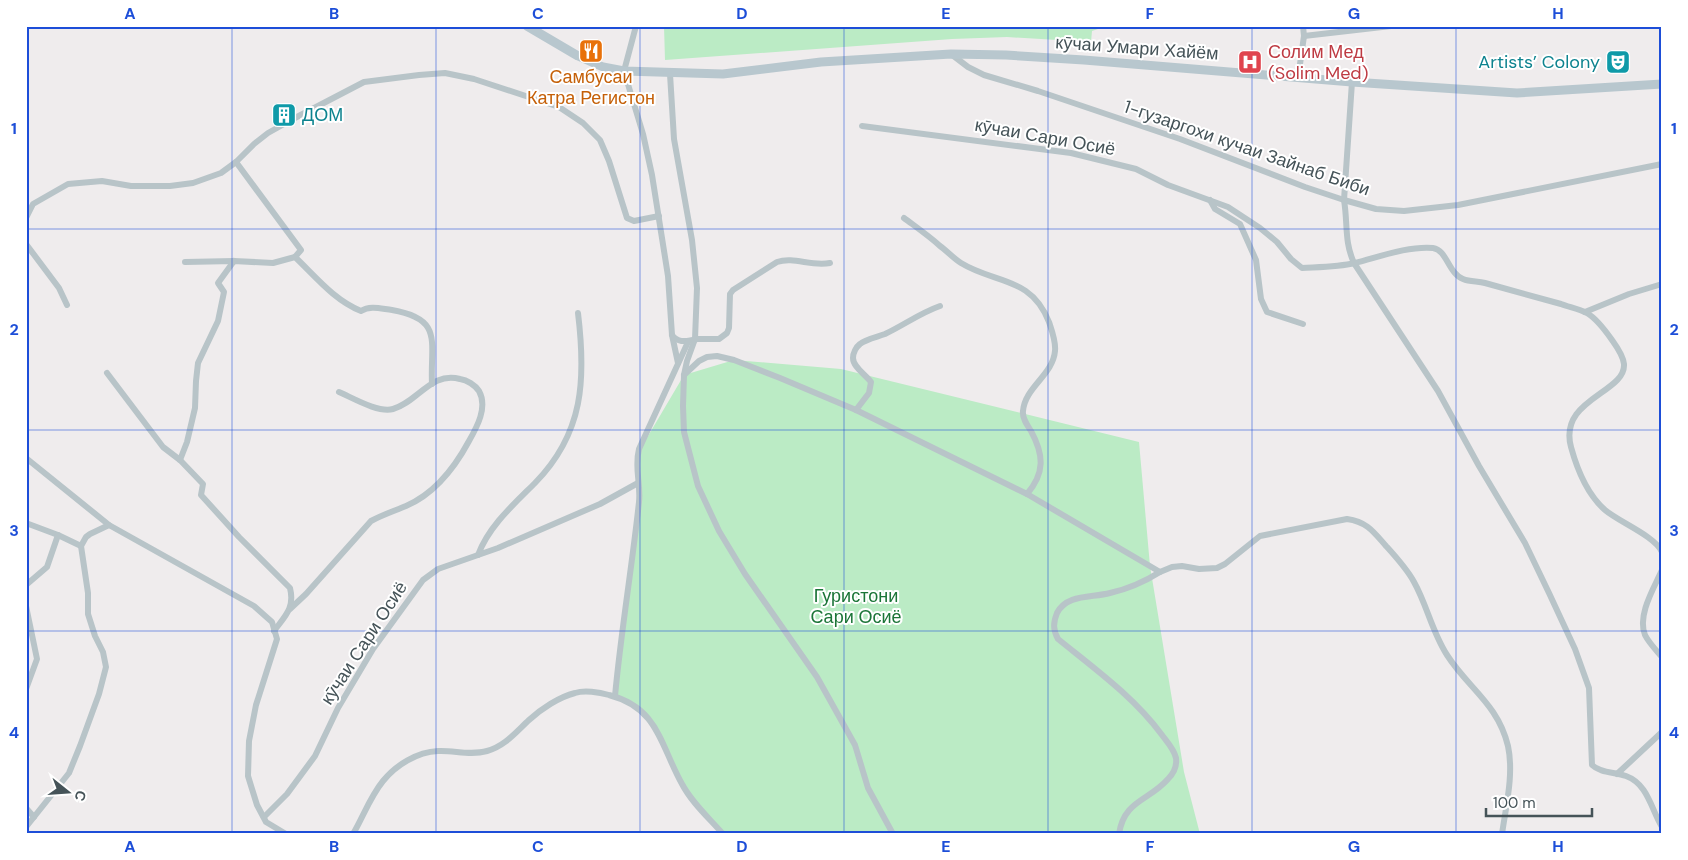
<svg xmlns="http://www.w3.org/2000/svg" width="1688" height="860" font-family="'DM Sans',sans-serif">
	<rect width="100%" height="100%" fill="#efeced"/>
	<g fill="#bbebc5">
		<polygon points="664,26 1107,26 1092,31 1091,42 1007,37 952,39 665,60"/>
		<polygon points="734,360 841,369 1139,442 1150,566 1184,772 1200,834 724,834 682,785 649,717 615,696 639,500 638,453 684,375"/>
	</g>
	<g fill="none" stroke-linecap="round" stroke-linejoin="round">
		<g stroke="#b8c4c8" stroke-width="6">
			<polyline points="636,26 624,71 643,134 652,175 668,276 672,335 678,363"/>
			<polyline points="1304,36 1391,26"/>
			<polyline points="951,54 968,67 984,75 1038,91 1180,139 1305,187 1344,200 1376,209 1404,211 1458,205 1662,164"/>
			<polyline points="670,74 674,139 692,240 697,288 695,339 687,361 684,375 683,406 684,432 698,486 719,531 745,574 817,677 855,745 868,788 893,834"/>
			<polyline points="1298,78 1304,36 1303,26"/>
			<path d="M 1352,82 L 1344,200 C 1348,224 1344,241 1354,263 L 1438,391 L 1479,466 L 1525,543 L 1549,593 L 1575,649 L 1589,688 L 1592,765 C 1600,773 1615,772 1626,776 C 1648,784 1651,809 1662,827"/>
			<path d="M 862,126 L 1071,153 L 1136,169 L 1168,185 L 1228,207 L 1260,228 L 1277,242 L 1291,259 L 1302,268 C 1320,267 1338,267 1355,263 C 1379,257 1407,246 1433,248 C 1447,250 1448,273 1463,279 C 1470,282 1478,281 1485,283 C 1511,290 1536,297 1561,304 C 1569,307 1579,309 1587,313 C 1597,319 1605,330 1612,340 C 1617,347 1623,355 1624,364 C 1626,393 1558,399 1571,447 C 1577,469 1588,495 1605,510 C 1619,522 1655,536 1662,552"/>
			<polyline points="236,162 301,250 295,257"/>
			<polyline points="1210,200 1215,209 1240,224 1256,260 1261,299 1267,312 1303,324"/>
			<polyline points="26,218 33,204 68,184 102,181 131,186 170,186 193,183 221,173 236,162 254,144 268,133 293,119 364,82 419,75 445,73 474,79 559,107 583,123 600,140 609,161 627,218 634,221 659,216"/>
			<path d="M 904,218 C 916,227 929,236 940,246 C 947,251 953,258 961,263 C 995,284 1031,276 1049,322 C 1052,331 1056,341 1055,351 C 1053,375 1025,387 1023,411 C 1022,418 1027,425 1031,431 C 1044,455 1045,473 1027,494"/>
			<polyline points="26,244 59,288 67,305"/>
			<path d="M 185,262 L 234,261 L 273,263 L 295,257 C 316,277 334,300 361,311 C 370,305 382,309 392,310 C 444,319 430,342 432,384"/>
			<polyline points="1585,312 1629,294 1662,284"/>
			<path d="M 672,335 C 680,345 688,340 698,339 C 705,339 712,339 719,339 L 727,333 L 729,328 L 730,294 L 733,290 L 777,262 C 794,256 811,267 830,263"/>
			<path d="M 107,373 L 163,447 L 180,460 L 203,484 L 201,495 L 239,537 L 290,588 C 295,608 285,616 274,631"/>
			<path d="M 684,375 L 699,361 L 707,357 L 717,356 L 734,360 L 780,378 L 856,410 L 1027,494 L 1160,572 C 1144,582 1128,589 1110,593 C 1091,598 1067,594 1057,613 C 1053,623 1053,630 1058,639 C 1095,669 1134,697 1162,735 C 1168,743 1174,749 1176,758 C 1177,766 1174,773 1168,779 C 1149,801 1124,800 1119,834"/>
			<path d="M 856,410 L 869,393 L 871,382 C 865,374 853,367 853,358 C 853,353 856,347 860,344 C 866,339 877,337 885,334 C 904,325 920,313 940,306"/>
			<polyline points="26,458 109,525"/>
			<polyline points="180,460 187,442 195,408 196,381 198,363 218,321 224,292 218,283 234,261"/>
			<polyline points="26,523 58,535 81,546"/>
			<path d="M 478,555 C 489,526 513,505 535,483 C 584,433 586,379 578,313"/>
			<path d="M 1662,570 C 1654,588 1637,615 1645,635 C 1649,643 1656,650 1662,657"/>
			<path d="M 1160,572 L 1172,567 L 1182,566 L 1199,569 L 1217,568 L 1225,564 L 1260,536 L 1347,519 C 1367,522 1373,531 1386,546 C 1396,557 1407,569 1414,582 C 1427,605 1432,632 1447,655 C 1468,688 1498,704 1508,746 C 1514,774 1506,806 1502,834"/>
			<polyline points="26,585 47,567 58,535"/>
			<polyline points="26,606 37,659 26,689"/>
			<path d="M 290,609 L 306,594 L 371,521 C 382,515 394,511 406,506 C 434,494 455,467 469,441 C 477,427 488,407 479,391 C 475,385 467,380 460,379 C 431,371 418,402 393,409 C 378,413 353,398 339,392"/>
			<path d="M 615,696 C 621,631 632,567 639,502 C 641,483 634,468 639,449 L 688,342"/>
			<polyline points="1617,774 1662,732"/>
			<polyline points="26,808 34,817"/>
			<polyline points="264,817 287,794 315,756 338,708 373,649 423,580 438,569 498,548 600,504 638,483"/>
			<polyline points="26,827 69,773 80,746 99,694 106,667 103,652 95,636 88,614 88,593 81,546 86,537 90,534 109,525 254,606 272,622 277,639 256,705 249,741 248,776 257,805 266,822 286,834"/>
			<path d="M 353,834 C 363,817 370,797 383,781 C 396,765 417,752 438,751 C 454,750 470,756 487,751 C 505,746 516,732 529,720 C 541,709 559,697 575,693 C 584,690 599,692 609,695 C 659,708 660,745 682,784 C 692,803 709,818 723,834"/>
		</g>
		<polyline stroke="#b8c7ce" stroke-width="9" points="527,26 578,56 603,67 624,71 723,74 821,62 951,54 1006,55 1084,60 1352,82 1517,93 1662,84"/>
	</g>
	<path fill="none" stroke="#1d4ed8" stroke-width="1" stroke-opacity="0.55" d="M 232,26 L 232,834M 436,26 L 436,834M 640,26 L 640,834M 844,26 L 844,834M 1048,26 L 1048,834M 1252,26 L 1252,834M 1456,26 L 1456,834M 26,229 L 1662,229M 26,430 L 1662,430M 26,631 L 1662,631"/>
	<defs>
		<symbol id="restaurant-square" viewBox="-11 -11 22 22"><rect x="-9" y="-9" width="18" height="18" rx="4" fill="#e8710a" stroke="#fff"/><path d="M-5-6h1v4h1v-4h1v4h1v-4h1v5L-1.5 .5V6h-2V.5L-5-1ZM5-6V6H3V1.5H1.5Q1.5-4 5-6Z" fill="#fff"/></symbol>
		<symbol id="hospital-square" viewBox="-11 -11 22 22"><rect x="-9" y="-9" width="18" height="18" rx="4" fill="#e0444e" stroke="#fff"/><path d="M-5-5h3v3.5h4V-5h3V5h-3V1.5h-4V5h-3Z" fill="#fff"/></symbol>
		<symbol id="theatre-square" viewBox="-11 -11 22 22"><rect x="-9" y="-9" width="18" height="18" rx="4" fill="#0f9aa8" stroke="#fff"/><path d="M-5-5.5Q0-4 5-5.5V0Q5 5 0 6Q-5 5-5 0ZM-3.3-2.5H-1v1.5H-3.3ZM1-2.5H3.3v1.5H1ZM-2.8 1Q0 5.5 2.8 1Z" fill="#fff"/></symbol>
		<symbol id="building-square" viewBox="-11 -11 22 22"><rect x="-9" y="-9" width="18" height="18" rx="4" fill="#0f9aa8" stroke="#fff"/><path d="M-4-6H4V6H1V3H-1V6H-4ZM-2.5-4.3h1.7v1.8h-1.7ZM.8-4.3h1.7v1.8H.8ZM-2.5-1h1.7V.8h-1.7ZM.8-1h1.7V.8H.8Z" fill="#fff"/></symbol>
	</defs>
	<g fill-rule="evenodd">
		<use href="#restaurant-square" x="577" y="37" width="28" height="28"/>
		<use href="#hospital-square" x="1236" y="48" width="28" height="28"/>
		<use href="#theatre-square" x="1604" y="48" width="28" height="28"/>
		<use href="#building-square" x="270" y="101" width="28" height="28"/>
	</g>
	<g text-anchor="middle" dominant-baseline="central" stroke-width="4" stroke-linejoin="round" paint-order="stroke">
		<g font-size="18" fill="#455358" stroke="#fff">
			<text transform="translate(1137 48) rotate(4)">кӯчаи Умари Хайём</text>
			<text transform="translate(1045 137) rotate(10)">кӯчаи Сари Осиё</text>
			<text transform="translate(1247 148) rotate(19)">1-гузаргохи кучаи Зайнаб Биби</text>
			<text transform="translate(364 643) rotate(-57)">кӯчаи Сари Осиё</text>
		</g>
		<g font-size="18" fill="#be3a42" stroke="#fff" text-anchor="start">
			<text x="1268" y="52">Солим Мед<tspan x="1268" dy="21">(Solim Med)</tspan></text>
		</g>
		<g font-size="18" fill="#0d838f" stroke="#fff" text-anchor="end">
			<text x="1600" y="62">Artists’ Colony</text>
			<text x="302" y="115" text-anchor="start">ДОМ</text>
		</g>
		<g font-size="18" fill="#c56008" stroke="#fff">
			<text x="591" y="77">Самбусаи<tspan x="591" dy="21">Катра Регистон</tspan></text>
		</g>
		<g font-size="18" fill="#1b7537" stroke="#fff">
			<text x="856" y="596">Гуристони<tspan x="856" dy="21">Сари Осиё</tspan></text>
		</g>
	</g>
	<rect width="1688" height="860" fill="none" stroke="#ffffff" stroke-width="55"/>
	<g transform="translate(68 792) rotate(107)" stroke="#ffffff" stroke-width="4" paint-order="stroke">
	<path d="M0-4L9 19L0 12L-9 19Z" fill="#455358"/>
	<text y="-8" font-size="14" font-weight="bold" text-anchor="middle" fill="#455358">С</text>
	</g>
	<path d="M1486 808v8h106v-8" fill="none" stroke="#455358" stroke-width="2.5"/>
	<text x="1493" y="808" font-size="15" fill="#455358" stroke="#ffffff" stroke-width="4" paint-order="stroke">100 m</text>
	<rect x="28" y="28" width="1632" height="804" fill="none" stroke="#1d4ed8" stroke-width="2"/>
	<g font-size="16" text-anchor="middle" font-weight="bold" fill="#1d4ed8">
		<text x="130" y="19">A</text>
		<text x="334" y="19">B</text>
		<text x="538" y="19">C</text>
		<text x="742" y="19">D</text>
		<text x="946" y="19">E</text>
		<text x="1150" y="19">F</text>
		<text x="1354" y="19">G</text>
		<text x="1558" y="19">H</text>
		<text x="14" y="134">1</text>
		<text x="1674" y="134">1</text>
		<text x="14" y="335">2</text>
		<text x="1674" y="335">2</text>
		<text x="14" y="536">3</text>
		<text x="1674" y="536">3</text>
		<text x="14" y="738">4</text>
		<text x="1674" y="738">4</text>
		<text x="130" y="852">A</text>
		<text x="334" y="852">B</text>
		<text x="538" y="852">C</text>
		<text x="742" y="852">D</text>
		<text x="946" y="852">E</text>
		<text x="1150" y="852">F</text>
		<text x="1354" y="852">G</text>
		<text x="1558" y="852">H</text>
	</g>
</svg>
